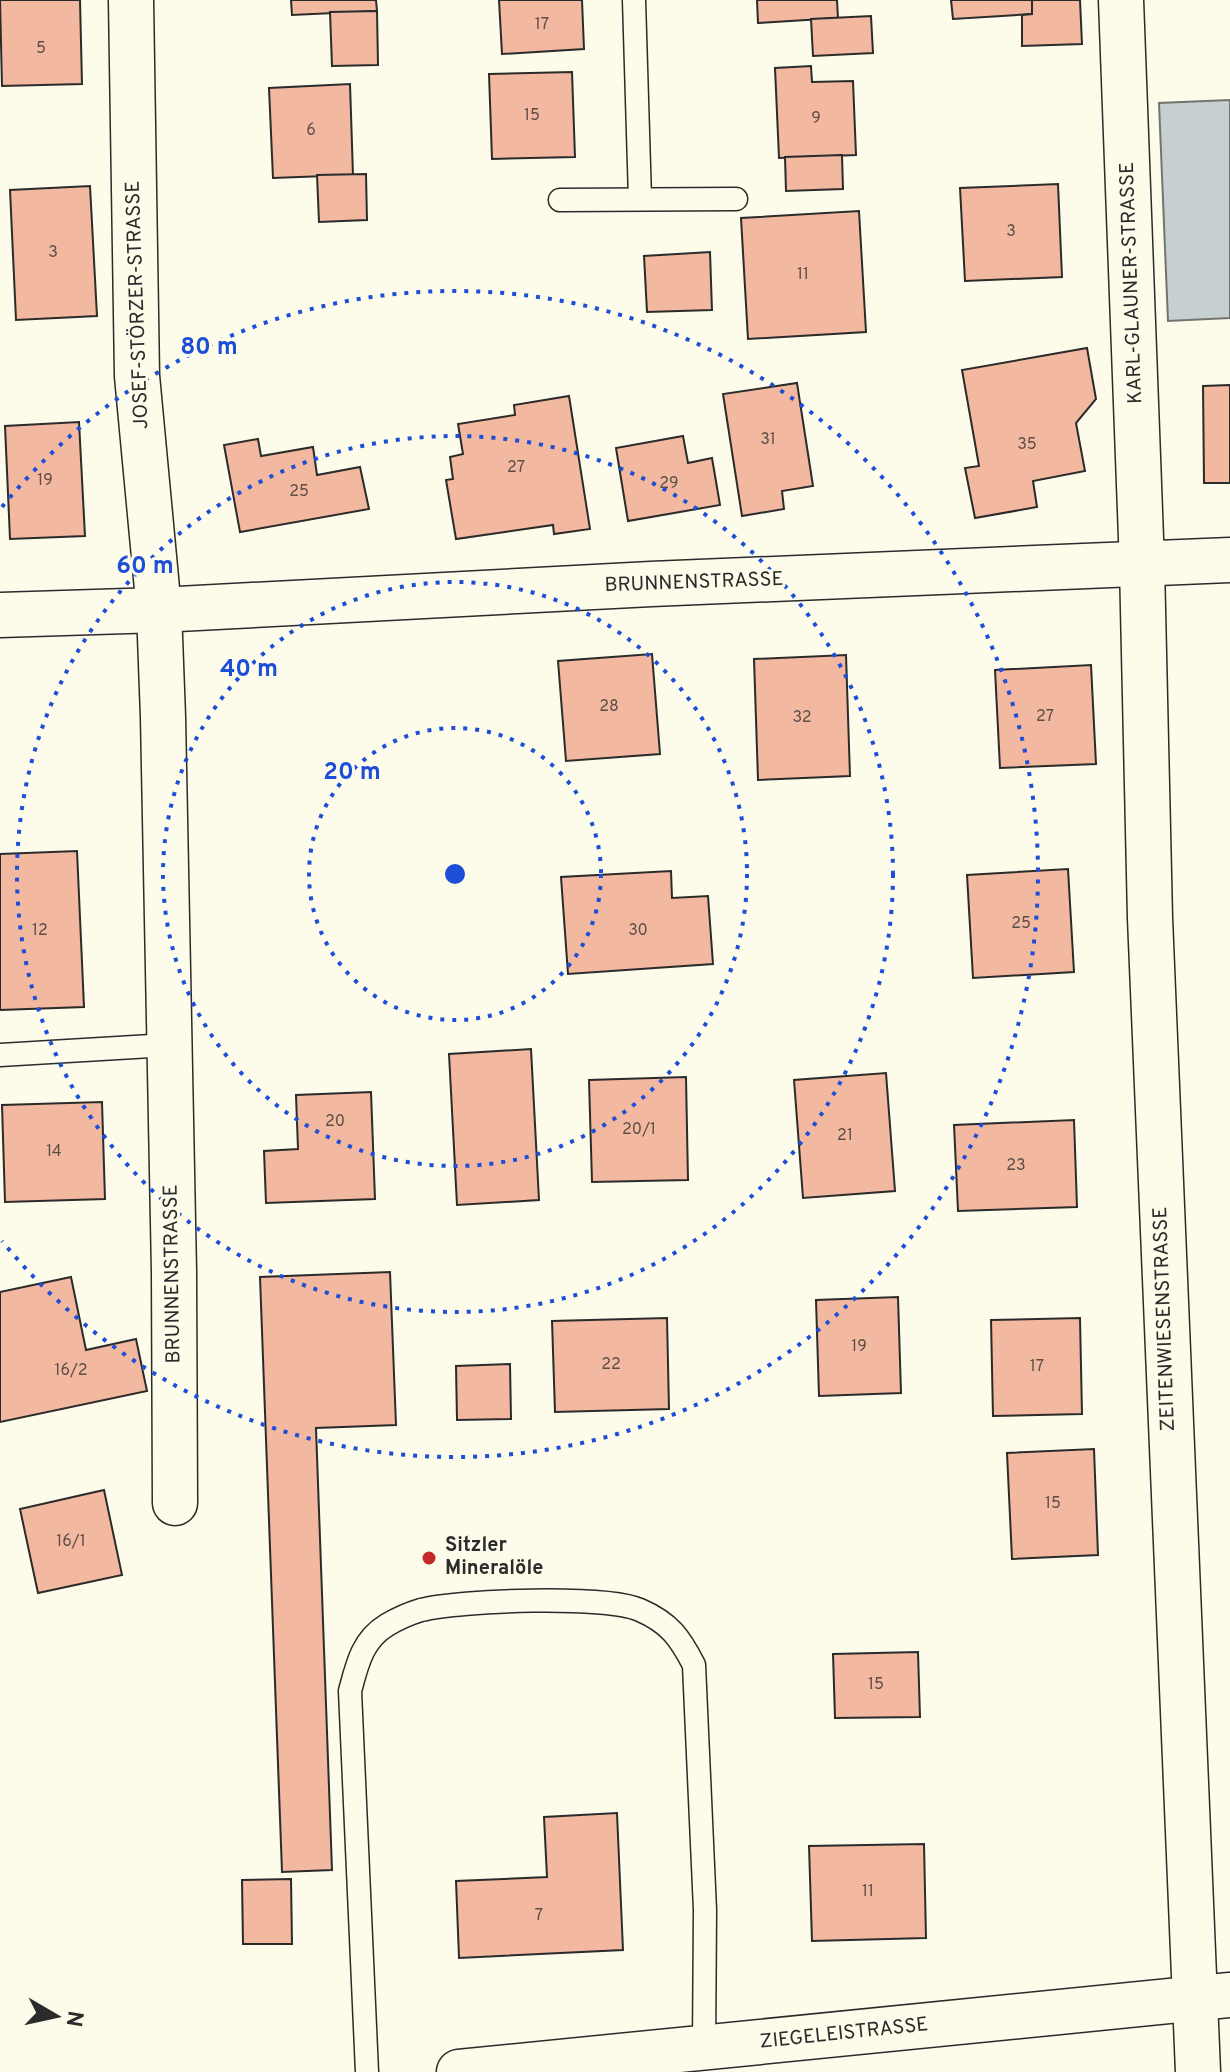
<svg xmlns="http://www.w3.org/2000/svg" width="1230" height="2072" font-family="Overpass,sans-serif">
	<rect width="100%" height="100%" fill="#fdfbea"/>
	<polygon fill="#c7d0d0" stroke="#74746e" stroke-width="2" points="1230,100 1230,318 1168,321 1159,103"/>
	<g fill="#f2b8a0" stroke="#2b2b2b" stroke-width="2">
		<polygon points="0,0 80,0 82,84 2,86"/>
		<polygon points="291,0 376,0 377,11 292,15"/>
		<polygon points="499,0 582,0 584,49 502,54"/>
		<polygon points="757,0 837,0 838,18 758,23"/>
		<polygon points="951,0 1032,0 1032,14 953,19"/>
		<polygon points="1032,0 1080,0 1082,44 1022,46 1022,15 1032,14"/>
		<polygon points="377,11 378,65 332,66 330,12"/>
		<polygon points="871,16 873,53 813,56 811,19"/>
		<polygon points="811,66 812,82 853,81 856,155 779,158 775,68"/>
		<polygon points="572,72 575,157 492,159 489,74"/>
		<polygon points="350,84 353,175 273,178 269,88"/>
		<polygon points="842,155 843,189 786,191 785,157"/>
		<polygon points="366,174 367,220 319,222 317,175"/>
		<polygon points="1058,184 1062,277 965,281 960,188"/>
		<polygon points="90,186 97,316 16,320 10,190"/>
		<polygon points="859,211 866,332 748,339 741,218"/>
		<polygon points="710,252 712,310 647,312 644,256"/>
		<polygon points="1087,348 1096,399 1076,423 1085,471 1033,481 1037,507 975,518 965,468 979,466 962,370"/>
		<polygon points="797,383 813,486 782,491 784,509 742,516 723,394"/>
		<polygon points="1230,385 1230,483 1204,483 1203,386"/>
		<polygon points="569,396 590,529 554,534 553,525 456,539 446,480 453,479 450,457 463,454 458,424 515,415 514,405"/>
		<polygon points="79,422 85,536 10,539 5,426"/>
		<polygon points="683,436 688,463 712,458 720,505 628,521 616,448"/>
		<polygon points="258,439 261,456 313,447 317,475 360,467 369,509 240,532 224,445"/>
		<polygon points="652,654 660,754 566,761 558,661"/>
		<polygon points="846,655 850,776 758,780 754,659"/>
		<polygon points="1091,665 1096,764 1000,768 995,670"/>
		<polygon points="77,851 84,1007 0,1010 0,854"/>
		<polygon points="1068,869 1074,972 973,978 967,875"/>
		<polygon points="671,871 672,898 708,896 713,964 568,974 561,877"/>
		<polygon points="531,1049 539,1200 457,1205 449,1054"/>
		<polygon points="886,1073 895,1191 803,1198 794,1080"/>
		<polygon points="686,1077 688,1180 592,1182 589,1080"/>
		<polygon points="371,1092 375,1199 266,1203 264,1151 298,1149 296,1095"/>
		<polygon points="102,1102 105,1199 5,1202 2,1105"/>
		<polygon points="1074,1120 1077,1207 958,1211 954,1125"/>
		<polygon points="390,1272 396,1425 316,1428 332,1870 282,1872 260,1277"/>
		<polygon points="71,1277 86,1350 136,1339 147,1391 0,1422 0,1292"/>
		<polygon points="898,1297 901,1393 819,1396 816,1300"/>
		<polygon points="667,1318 669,1409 555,1412 552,1321"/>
		<polygon points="1080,1318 1082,1414 993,1416 991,1320"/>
		<polygon points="510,1364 511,1419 457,1420 456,1366"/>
		<polygon points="1094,1449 1098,1555 1012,1559 1007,1453"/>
		<polygon points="104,1490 122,1575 38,1593 20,1509"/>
		<polygon points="918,1652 920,1717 835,1718 833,1654"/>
		<polygon points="617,1813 623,1950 459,1958 456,1881 547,1877 544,1817"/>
		<polygon points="924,1844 926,1938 812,1941 809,1846"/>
		<polygon points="291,1879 292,1944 243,1944 242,1880"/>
	</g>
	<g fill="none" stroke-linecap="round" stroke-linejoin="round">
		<defs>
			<g id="lane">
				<polyline points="634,0 640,199"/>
				<polyline points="560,200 736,199"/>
				<polyline points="0,1055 168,1045"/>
				<path d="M 367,2072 L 350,1691 C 357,1665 362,1640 387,1625 C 397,1619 411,1613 421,1610 C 460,1600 606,1595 640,1610 C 670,1623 680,1638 694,1665 L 705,1910 L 704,2049"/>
			</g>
			<g id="street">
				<polyline points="131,0 137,376 159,610 163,717 174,1272 175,1503"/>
				<polyline points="1121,0 1142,565 1150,918 1198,2072"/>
				<polyline points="0,615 159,610 651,584 1230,560"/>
				<polyline points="459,2072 1230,1995"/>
			</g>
		</defs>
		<use href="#lane" stroke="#2b2b2b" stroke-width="25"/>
		<use href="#street" stroke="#2b2b2b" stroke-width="47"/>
		<use href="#lane" stroke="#fdfbea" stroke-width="22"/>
		<use href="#street" stroke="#fdfbea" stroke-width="44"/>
	</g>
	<g fill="none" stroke="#1d4ed8" stroke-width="4" stroke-dasharray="4 8">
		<circle cx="455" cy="874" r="146"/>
		<circle cx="455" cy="874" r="292"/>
		<circle cx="455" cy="874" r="438"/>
		<path d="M2 507A583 583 0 1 1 2 1241"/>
	</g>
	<circle fill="#c62828" stroke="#fdfbea" stroke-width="3" cx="429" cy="1558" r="8"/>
	<g text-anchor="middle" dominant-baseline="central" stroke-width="6" stroke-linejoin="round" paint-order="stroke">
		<g font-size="16" fill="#5d4e48">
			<text x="542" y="25">17</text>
			<text x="41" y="49">5</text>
			<text x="532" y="116">15</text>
			<text x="816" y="119">9</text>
			<text x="311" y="131">6</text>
			<text x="1011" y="232">3</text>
			<text x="53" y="253">3</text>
			<text x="803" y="275">11</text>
			<text x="768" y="440">31</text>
			<text x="1027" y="445">35</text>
			<text x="516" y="468">27</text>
			<text x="45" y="481">19</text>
			<text x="669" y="484">29</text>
			<text x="299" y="492">25</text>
			<text x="609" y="707">28</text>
			<text x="1045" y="717">27</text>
			<text x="802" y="718">32</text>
			<text x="1021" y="924">25</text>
			<text x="40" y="931">12</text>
			<text x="638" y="931">30</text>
			<text x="335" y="1122">20</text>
			<text x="639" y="1130">20/1</text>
			<text x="845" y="1136">21</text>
			<text x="54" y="1152">14</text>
			<text x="1016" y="1166">23</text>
			<text x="859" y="1347">19</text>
			<text x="611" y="1365">22</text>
			<text x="1037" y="1367">17</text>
			<text x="71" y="1371">16/2</text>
			<text x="1053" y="1504">15</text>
			<text x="71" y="1542">16/1</text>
			<text x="876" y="1685">15</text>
			<text x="868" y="1892">11</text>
			<text x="539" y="1916">7</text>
		</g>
		<g font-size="20" fill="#2b2b2b" stroke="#fdfbea">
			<text transform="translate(1132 283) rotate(-92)">KARL-GLAUNER-STRASSE</text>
			<text transform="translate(138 305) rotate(-92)">JOSEF-STÖRZER-STRASSE</text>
			<text transform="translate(694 583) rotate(-2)">BRUNNENSTRASSE</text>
			<text transform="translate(173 1274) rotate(-91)">BRUNNENSTRASSE</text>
			<text transform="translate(1165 1319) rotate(-92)">ZEITENWIESENSTRASSE</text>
			<text transform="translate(844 2034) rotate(-6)">ZIEGELEISTRASSE</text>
		</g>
		<g font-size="20" font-weight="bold" fill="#2b2b2b" stroke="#fdfbea" text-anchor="start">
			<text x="445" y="1546">Sitzler<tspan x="445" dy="23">Mineralöle</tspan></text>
		</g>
	</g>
	<circle cx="455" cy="874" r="12" fill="#1d4ed8" stroke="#fdfbea" stroke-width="4"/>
	<g font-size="24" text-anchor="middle" font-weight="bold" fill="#1d4ed8" stroke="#fdfbea" stroke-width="6" stroke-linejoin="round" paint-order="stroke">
		<text x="209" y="354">80 m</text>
		<text x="145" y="573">60 m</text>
		<text x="249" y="676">40 m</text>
		<text x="352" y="779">20 m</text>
	</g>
	<g transform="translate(56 2016) rotate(99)" stroke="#fdfbea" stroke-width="6" paint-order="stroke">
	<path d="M0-6L14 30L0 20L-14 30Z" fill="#2b2b2b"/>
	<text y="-12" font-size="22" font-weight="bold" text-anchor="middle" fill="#2b2b2b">N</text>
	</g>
</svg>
